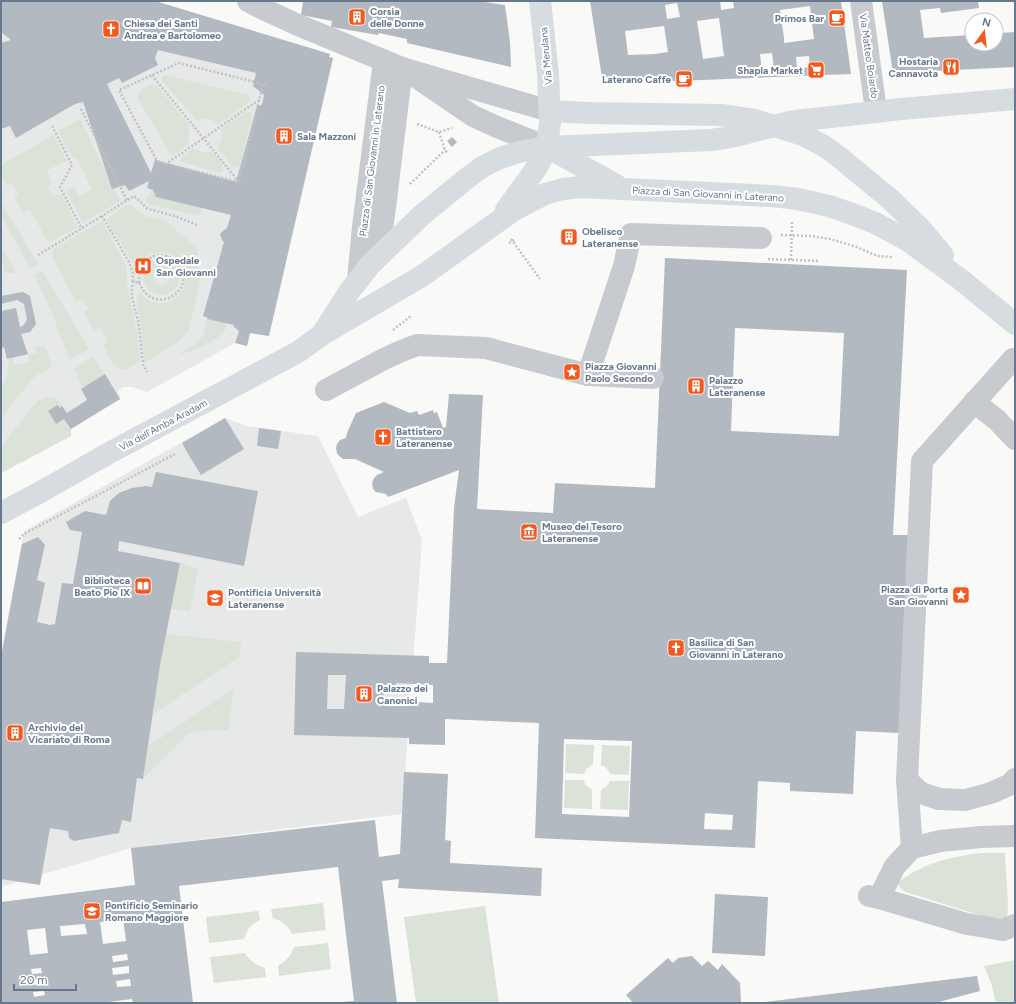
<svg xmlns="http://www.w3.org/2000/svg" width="1016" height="1004" font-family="Figtree,sans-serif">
	<rect width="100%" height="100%" fill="#f9f9f7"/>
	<g fill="#e7e8e8">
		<polygon points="1,1 318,53 333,58 300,199 250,333 247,346 235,343 147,392 132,387 123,387 118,391 121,399 107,407 107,406 71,429 71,436 1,473"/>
		<polygon points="225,418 247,426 318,436 358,517 406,498 422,540 402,814 131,848 1,887 1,655 24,531"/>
	</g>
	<g fill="#dbe2d7" fill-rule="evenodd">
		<polygon points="165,75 247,95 250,97 250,99 248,103 218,124 212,120 205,119 196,120 162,81 161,78 162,76"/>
		<path d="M 152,84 L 155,85 L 158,87 L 190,126 L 188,135 L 189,144 L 173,155 L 170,154 L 138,98 C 137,89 146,88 152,84 Z"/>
		<polygon points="246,112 250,112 252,114 252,117 240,165 238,168 232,165 218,148 222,137 221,129"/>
		<polygon points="80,119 120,201 83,223 66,191 74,186 79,197 92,189 76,157 73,159 58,131"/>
		<path d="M 53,135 L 67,161 L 47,170 L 52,184 L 47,186 L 53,197 L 61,194 L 78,227 L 49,243 L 29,209 L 23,212 L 14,197 L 18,195 L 13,183 L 7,185 C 3,178 0,172 3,164 Z"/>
		<path d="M 193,149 L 195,149 L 202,152 L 212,152 C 217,158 226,165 222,172 L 219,173 L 182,162 L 180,161 C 182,155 188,152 193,149 Z"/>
		<path d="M 153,190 L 202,208 L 200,216 L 149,204 C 144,198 148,194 153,190 Z"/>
		<polygon points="1,202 38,264 30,268 1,215"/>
		<path d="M 129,204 L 145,216 L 166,221 L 197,248 L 200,279 L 190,326 L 188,331 L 180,340 L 144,363 C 143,341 141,321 136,299 L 140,293 C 147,301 155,304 165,303 C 173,301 179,297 182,290 C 199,261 155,234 136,268 L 106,219 Z"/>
		<path d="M 102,221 L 126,265 L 127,272 L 126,280 L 135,322 L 141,360 C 136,363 131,367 126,369 C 114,373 108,353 103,345 L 108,342 L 100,328 L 94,330 L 84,312 L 89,310 L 82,299 L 77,302 L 53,259 L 52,252 L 56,247 Z"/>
		<polygon points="1,247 12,264 15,272 13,273 4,273 3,264 1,259"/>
		<path d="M 162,258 C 196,268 175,304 153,293 C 151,291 148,290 146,287 C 140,278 143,265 153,260 C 156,259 159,258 162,258 ZM 162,267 C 167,269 172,273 169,279 C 163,294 141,273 162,267 Z"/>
		<polygon points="42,271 89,349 70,360 51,311 34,275"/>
		<path d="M 207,319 L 227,323 C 227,324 226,329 225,330 C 217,343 191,350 177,356 L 198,342 L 203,335 Z"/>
		<path d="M 35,346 L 45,347 L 52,365 L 50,369 L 38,374 L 31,380 L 1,418 L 1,386 C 9,379 8,368 9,359 L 13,358 L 14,365 L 30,362 L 28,354 L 37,353 Z"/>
		<polygon points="93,357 105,374 83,388 74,369"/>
		<polygon points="49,397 58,399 62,406 60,408 57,405 48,411 56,423 64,419 71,429 71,436 1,473 1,447 34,405 39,400"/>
		<polygon points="180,563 198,569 190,611 171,609"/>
		<polygon points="166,634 240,642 241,644 239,657 153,714 160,665"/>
		<polygon points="234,689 228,730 197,731 188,734 143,779 147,747"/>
		<path d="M 566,744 L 594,745 L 593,764 C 588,767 586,769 584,774 L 565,773 Z"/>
		<path d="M 602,745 L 630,746 L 629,775 L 610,774 C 608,769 606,767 601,765 Z"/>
		<polygon points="565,780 584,780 585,784 592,790 592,809 564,808"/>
		<polygon points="610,781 629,781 628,810 600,809 601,790 608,785"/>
		<path d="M 979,853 L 1005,853 L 1008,905 L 1007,920 L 991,919 L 903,891 L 897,883 C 924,863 946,858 979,853 Z"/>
		<path d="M 323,903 L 326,930 L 292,934 C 288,925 282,921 273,918 L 271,909 Z"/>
		<polygon points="485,906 499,1003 416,1003 404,917"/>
		<path d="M 258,911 L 260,920 C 251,924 247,930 244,939 L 209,943 L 206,917 Z"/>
		<path d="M 328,943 L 331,969 L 279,976 L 278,966 C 286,961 291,956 294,947 Z"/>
		<path d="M 245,953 C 250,961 256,965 265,968 L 266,977 L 214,983 L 210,957 Z"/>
		<polygon points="1015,960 1015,1003 996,1003 991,983 984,966"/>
	</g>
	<g fill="#b2b9c1" fill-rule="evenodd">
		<path d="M 1,1 L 155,1 L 330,54 L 329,57 L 333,58 L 269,336 L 250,333 L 247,346 L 235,343 L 239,331 L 234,327 L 234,325 L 207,319 L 208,318 L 203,316 L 224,242 L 222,240 L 220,234 L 224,230 L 227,228 L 231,215 L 156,197 L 153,190 L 147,188 L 149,181 L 129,191 L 125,185 L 112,189 L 83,102 L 75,104 L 16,138 L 10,126 L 1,129 L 1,43 L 11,40 L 1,32 ZM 158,50 L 256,73 L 253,86 L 264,95 L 262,105 L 257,106 L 236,182 L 155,160 L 151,173 L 107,84 L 119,78 L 122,83 L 158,65 L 155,58 Z"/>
		<polygon points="303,1 478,1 505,5 510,42 511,67 407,43 407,39 379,33 378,35 331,27 332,21 301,15"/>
		<path d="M 590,1 L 720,1 L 721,10 L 734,8 L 733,1 L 841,1 L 851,74 L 603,84 ZM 677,3 L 680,17 L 667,19 L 665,5 ZM 810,6 L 814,39 L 784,43 L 784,38 L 780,10 ZM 719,18 L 724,56 L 703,59 L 697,21 ZM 664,26 L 668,52 L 655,54 L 628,55 L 625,31 ZM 772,53 L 774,70 L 762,72 L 760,54 ZM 809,56 L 810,67 L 797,69 L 796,57 Z"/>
		<polygon points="882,1 978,1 979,8 941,13 940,8 920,10 924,38 972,35 972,44 996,44 996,27 1001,26 1002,33 1015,32 1015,67 893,73"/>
		<polygon points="452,137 457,142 452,147 447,141"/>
		<polygon points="564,233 574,233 573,242 564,242"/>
		<path d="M 665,258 L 907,270 L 893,535 L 909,535 L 900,733 L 856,731 L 853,794 L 790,791 L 790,783 L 758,781 L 755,848 L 535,838 L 539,723 L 445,719 L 445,745 L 409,744 L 409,738 L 294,735 L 296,652 L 429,656 L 429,663 L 447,663 L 454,508 L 459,470 L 388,497 L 386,494 L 376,492 L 373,489 L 372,483 L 374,478 L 377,475 L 384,472 L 355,459 L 343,459 L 339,456 L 337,453 L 336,448 L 337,444 L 340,440 L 346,438 L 347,433 L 356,413 L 384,402 L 410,413 L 417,411 L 419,415 L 433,410 L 434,413 L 437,412 L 443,428 L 446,427 L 449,394 L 483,395 L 477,509 L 553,513 L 555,483 L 655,488 ZM 735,328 L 844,333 L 839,436 L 731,431 ZM 328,675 L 346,675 L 344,709 L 327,709 ZM 396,683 L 433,685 L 433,703 L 383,700 L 384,687 L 395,688 ZM 564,739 L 632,741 L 629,817 L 562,814 ZM 705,813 L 733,815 L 732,830 L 704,829 Z"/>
		<polygon points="23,292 30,296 36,324 30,332 21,334 28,354 7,359 4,347 1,348 1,311 16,308 20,327 24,325 27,319 24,304 17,300 1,304 1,296"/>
		<polygon points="105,374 120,399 71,429 64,419 56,424 48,411 57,405 60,408 62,406 67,413 87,400 81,389"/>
		<polygon points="225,418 244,449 201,475 187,452 182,443"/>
		<polygon points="259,428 281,431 278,449 257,446"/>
		<polygon points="156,472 258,491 244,566 119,541 118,551 180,563 160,665 143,779 137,778 131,822 122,820 119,833 74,841 69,838 68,831 50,828 40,885 1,879 1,657 22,544 38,537 45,545 37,580 45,583 37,622 50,625 55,624 62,583 73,584 82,532 70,530 66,522 85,511 106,515 110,501 119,493 132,488 146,486 152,487"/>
		<path d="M 404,772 L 448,774 L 445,840 L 451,841 L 450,863 L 542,868 L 541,896 L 398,888 L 399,879 L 382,881 L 397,1003 L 342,1003 L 342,1002 L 354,1001 L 338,867 L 179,886 L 193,1003 L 133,1003 L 132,999 L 109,1002 L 109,1003 L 1,1003 L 1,902 L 135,885 L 131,848 L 375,820 L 379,857 L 400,854 ZM 123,919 L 126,941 L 103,944 L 100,922 ZM 85,924 L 87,934 L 61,936 L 60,926 ZM 45,928 L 48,953 L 30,955 L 27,930 ZM 127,954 L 128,960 L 113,962 L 112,956 ZM 129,966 L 129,973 L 113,975 L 112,968 ZM 41,968 L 42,973 L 32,974 L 31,969 ZM 42,979 L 43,984 L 33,985 L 32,980 ZM 130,979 L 131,986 L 117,987 L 116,981 ZM 44,991 L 45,995 L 34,997 L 33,992 Z"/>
		<polygon points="715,894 768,897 765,956 712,953"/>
		<polygon points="692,956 702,966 708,961 718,970 722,964 740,983 741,1002 739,1003 633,1003 626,995 668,958 673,963 678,958"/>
		<polygon points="977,976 980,991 935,1003 765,1003 765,1002"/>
	</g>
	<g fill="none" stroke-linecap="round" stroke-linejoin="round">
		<g stroke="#c0c3c5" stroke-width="2.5" stroke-dasharray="2 2" stroke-linecap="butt">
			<polyline points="152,75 239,182 263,84"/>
			<polyline points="259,100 166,164 157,161 119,90 179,63 267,85"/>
			<polyline points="81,109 127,200"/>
			<polyline points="417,124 439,132 452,128"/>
			<polyline points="52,126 72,165 60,187 82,229"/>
			<polyline points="439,132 445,150 448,154"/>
			<polyline points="167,164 239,182"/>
			<polyline points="410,184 445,150"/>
			<polyline points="781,235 811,236 830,239 857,247 877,256 892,257"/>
			<polyline points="511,239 540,279"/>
			<polyline points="509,243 514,240"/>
			<polyline points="38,255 102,216"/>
			<polyline points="768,259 820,261"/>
			<polyline points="791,260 792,222"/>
			<polyline points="133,281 132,288 132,297 138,321 141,344 143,364 147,372"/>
			<path d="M 139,283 C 139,273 140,268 147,261 C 166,241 200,276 174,295 C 165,302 151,301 144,291 C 142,289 141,285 139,283 L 133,281 L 133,273 L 129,262 L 102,216 L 134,196 L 148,209 L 175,216 L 197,225"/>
			<polyline points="393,330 411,316"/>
			<polyline points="19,539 24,534 175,454"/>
		</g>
		<g stroke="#c7cbcf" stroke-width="22">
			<polyline points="248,1 261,8 298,25 402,68 550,111"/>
			<polyline points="861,1 876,111"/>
			<polyline points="416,77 473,116 497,127 547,147"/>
			<polyline points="378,257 385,208 402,68"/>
			<polyline points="358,280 363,227 384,61"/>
			<polyline points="1013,359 922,461 907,780 921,793 939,799 965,800 991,793 1011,784 1015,779"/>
			<polyline points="588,375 624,266 631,234 761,238"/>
			<polyline points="326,390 382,360 399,352 417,345 486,348 588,375 653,378"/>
			<polyline points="974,402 997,420 1015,439"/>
			<polyline points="907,780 912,848"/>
			<polyline points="869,896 879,898 967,924 1003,930 1015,925"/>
			<polyline points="879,898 895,866 912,848 940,841 981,837 1015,836"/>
		</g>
		<g stroke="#d6dce0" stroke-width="22">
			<polyline points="550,111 588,113 721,115 755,120 803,135 824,146 839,157 890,199 921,229 943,255"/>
			<polyline points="547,147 616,185"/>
			<polyline points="506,210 535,170 541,160 547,147 550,122 548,74 540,1"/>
			<polyline points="323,333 349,292 369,266 378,257 422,215 466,179 482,167 500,158 519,152 547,147 711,140 725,138 739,135 790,122 804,120 901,109 1015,99"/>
			<polyline points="1,513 37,494 111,452 298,352 323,334 422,276 514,210 545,194 563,189 581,187 772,196 798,199 829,206 855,215 875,223 907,240 960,279 1015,324"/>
		</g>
	</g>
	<defs>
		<symbol id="building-square" viewBox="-11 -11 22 22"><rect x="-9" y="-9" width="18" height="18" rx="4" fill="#f2591e" stroke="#fff"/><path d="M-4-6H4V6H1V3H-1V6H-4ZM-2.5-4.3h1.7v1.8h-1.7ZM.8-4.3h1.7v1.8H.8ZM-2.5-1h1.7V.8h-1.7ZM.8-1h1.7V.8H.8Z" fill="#fff"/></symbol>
		<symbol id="cafe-square" viewBox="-11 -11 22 22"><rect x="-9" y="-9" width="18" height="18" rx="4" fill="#f2591e" stroke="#fff"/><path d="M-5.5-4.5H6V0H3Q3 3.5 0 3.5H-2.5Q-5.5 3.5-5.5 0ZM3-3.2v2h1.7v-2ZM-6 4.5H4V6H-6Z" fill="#fff"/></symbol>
		<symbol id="church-square" viewBox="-11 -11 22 22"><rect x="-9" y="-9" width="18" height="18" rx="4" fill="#f2591e" stroke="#fff"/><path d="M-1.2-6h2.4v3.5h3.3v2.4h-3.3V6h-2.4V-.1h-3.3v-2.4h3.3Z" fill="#fff"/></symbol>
		<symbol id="restaurant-square" viewBox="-11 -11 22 22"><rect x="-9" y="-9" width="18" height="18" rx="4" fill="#f2591e" stroke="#fff"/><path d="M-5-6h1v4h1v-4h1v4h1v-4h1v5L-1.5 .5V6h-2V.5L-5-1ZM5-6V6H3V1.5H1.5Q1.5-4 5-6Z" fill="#fff"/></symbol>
		<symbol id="supermarket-square" viewBox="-11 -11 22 22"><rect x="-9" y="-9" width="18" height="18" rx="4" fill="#f2591e" stroke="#fff"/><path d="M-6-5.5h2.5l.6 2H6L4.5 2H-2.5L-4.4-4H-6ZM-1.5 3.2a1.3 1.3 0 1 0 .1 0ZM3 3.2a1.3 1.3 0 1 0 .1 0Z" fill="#fff"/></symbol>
		<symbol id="hospital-square" viewBox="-11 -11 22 22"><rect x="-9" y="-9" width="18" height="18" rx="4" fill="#f2591e" stroke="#fff"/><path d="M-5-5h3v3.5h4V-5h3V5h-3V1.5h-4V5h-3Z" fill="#fff"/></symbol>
		<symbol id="sight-square" viewBox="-11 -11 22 22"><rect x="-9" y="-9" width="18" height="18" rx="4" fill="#f2591e" stroke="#fff"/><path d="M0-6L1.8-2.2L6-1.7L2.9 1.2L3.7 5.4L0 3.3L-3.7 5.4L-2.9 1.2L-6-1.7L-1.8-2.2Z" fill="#fff"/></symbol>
		<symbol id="museum-square" viewBox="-11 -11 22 22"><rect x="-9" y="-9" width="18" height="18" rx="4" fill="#f2591e" stroke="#fff"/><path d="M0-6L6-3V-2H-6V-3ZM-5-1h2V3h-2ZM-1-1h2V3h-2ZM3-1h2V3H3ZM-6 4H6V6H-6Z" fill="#fff"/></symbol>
		<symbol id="library-square" viewBox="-11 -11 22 22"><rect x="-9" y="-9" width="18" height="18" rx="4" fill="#f2591e" stroke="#fff"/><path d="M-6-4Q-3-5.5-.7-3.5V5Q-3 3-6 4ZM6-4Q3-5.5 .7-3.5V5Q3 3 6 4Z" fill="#fff"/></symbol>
		<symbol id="university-square" viewBox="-11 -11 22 22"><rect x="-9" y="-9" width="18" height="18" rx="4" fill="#f2591e" stroke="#fff"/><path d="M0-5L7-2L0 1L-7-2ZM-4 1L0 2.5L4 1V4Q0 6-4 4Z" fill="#fff"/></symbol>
	</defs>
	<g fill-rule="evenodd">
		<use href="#building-square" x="347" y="7" width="20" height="20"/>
		<use href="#cafe-square" x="827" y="8" width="20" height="20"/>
		<use href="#church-square" x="101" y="19" width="20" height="20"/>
		<use href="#restaurant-square" x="941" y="57" width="20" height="20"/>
		<use href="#supermarket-square" x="806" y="60" width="20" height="20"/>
		<use href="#cafe-square" x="674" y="69" width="20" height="20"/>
		<use href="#building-square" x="274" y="126" width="20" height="20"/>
		<use href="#building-square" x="559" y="227" width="20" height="20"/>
		<use href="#hospital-square" x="133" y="256" width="20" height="20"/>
		<use href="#sight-square" x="562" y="362" width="20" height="20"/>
		<use href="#building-square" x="686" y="376" width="20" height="20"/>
		<use href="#church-square" x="373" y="427" width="20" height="20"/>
		<use href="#museum-square" x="519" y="522" width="20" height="20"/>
		<use href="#library-square" x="133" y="576" width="20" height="20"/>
		<use href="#sight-square" x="951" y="585" width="20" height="20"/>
		<use href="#university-square" x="205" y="588" width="20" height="20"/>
		<use href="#church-square" x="666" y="638" width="20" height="20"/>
		<use href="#building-square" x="354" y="684" width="20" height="20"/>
		<use href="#building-square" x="5" y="723" width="20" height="20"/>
		<use href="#university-square" x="82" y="901" width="20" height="20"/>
	</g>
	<g text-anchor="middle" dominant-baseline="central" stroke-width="4" stroke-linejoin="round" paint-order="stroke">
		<g font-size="10" font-weight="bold" fill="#66788b" stroke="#fff" text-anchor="start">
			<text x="370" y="11">Corsia<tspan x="370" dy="12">delle Donne</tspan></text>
			<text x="824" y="18" text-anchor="end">Primos Bar</text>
			<text x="124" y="23">Chiesa dei Santi<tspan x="124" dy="12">Andrea e Bartolomeo</tspan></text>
			<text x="938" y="61" text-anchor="end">Hostaria<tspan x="938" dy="12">Cannavota</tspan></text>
			<text x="803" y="70" text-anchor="end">Shapla Market</text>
			<text x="671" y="79" text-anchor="end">Laterano Caffe</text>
			<text x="297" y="136">Sala Mazzoni</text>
			<text x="582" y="231">Obelisco<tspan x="582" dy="12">Lateranense</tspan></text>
			<text x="156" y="260">Ospedale<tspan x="156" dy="12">San Giovanni</tspan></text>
			<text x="585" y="366">Piazza Giovanni<tspan x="585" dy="12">Paolo Secondo</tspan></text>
			<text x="709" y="380">Palazzo<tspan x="709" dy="12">Lateranense</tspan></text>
			<text x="396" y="431">Battistero<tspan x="396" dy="12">Lateranense</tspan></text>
			<text x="542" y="526">Museo del Tesoro<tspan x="542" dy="12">Lateranense</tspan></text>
			<text x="130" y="580" text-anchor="end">Biblioteca<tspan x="130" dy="12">Beato Pio IX</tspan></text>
			<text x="948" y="589" text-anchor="end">Piazza di Porta<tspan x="948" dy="12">San Giovanni</tspan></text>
			<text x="228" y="592">Pontificia Università<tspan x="228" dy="12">Lateranense</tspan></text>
			<text x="689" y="642">Basilica di San<tspan x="689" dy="12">Giovanni in Laterano</tspan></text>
			<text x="377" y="688">Palazzo dei<tspan x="377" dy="12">Canonici</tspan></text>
			<text x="28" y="727">Archivio del<tspan x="28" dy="12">Vicariato di Roma</tspan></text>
			<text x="105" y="905">Pontificio Seminario<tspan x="105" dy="12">Romano Maggiore</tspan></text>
		</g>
		<g font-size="10" fill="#66788b" stroke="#fff">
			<text transform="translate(546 56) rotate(-95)">Via Merulana</text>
			<text transform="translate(869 56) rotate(82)">Via Matteo Boiardo</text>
			<text transform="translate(372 161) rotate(-83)">Piazza di San Giovanni in Laterano</text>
			<text transform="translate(708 194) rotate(3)">Piazza di San Giovanni in Laterano</text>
			<text transform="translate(163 425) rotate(-28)">Via dell'Amba Aradam</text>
		</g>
	</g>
	<rect width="1016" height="1004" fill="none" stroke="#66788b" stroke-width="4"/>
	<g transform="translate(984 32) rotate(15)"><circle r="19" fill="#ffffff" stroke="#c2c9d1"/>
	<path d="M0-3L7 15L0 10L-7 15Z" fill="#f2591e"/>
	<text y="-6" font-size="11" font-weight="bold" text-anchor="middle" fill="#66788b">N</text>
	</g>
	<path d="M14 984v6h62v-6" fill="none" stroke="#66788b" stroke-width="2"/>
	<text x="20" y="984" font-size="12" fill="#66788b" stroke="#ffffff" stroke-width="3" paint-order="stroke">20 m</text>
</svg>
